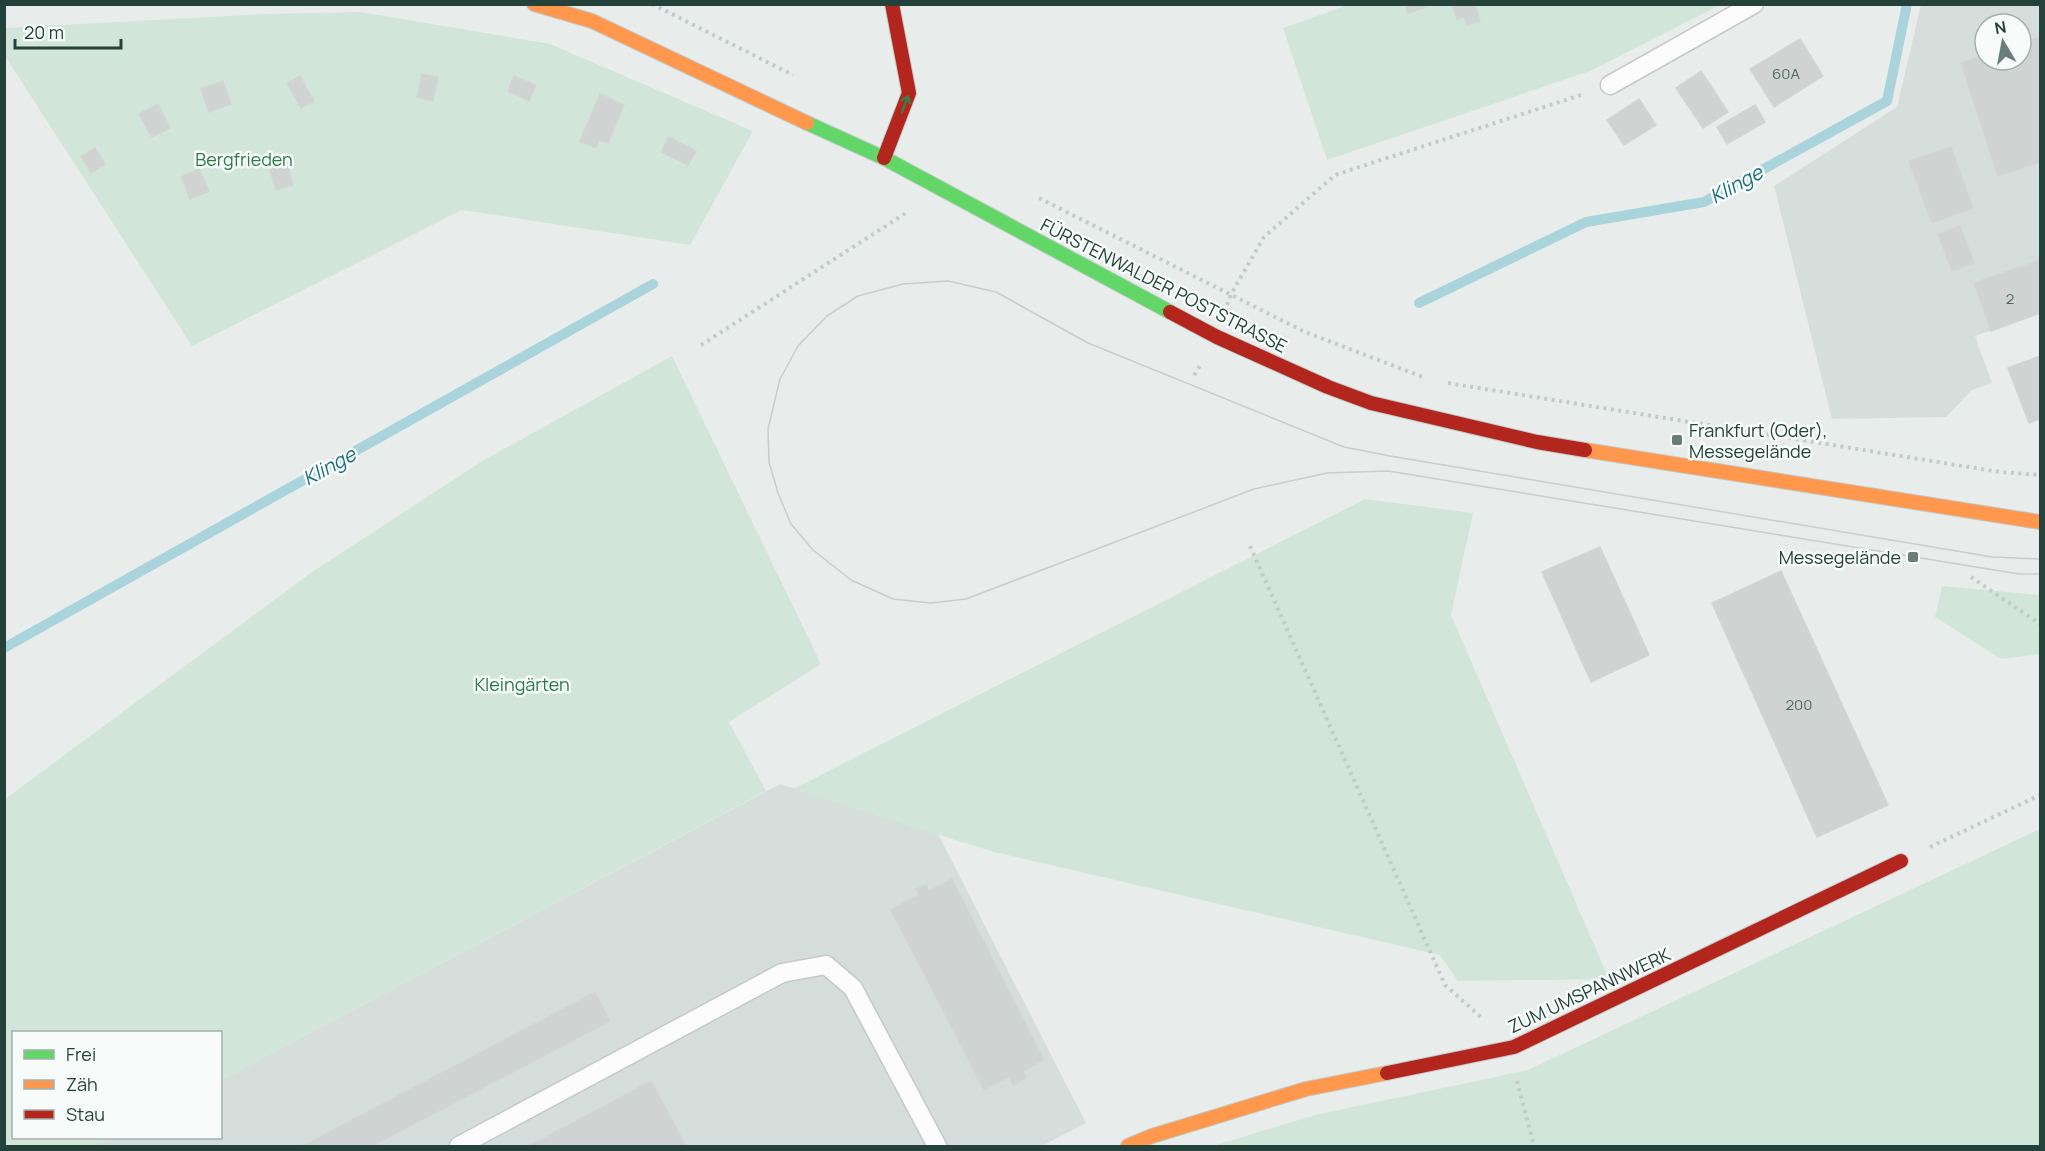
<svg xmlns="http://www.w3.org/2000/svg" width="2045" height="1151" font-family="Manrope,sans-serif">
	<rect width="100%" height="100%" fill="#e8edeb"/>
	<g fill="#d6dedb" fill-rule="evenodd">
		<path d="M 1921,5 L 2040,5 L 2040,314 L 1975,336 L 1992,383 L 1972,390 L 1946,417 L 1832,419 L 1774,186 L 1897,107 ZM 1985,24 L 2021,24 L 2021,60 L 1985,60 Z"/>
		<polygon points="780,784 938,834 1086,1123 1042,1146 94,1146 111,1138 220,1138 221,1080"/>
	</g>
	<g fill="#d1e6d8">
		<polygon points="1351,4 1720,5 1590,71 1327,160 1283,28"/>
		<polygon points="361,12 550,44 753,131 690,245 462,210 192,346 5,56 5,28 263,14"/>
		<polygon points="672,356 821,664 729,722 766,791 221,1080 220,1032 14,1032 14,1138 111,1138 94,1146 5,1146 5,799 312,572 484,460"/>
		<polygon points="1365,499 1473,513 1451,615 1609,979 1458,981 1440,955 994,852 793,789"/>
		<polygon points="1942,586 2040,595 2040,654 2001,659 1935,617"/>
		<polygon points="2040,829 2040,1146 1213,1146 1315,1115 1528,1070"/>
	</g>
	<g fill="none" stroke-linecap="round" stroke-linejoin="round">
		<g stroke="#a9d4db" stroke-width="10">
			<polyline points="1419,303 1586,222 1704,202 1887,101 1907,4"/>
			<polyline points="4,648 653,284"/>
		</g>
	</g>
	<g fill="#cfd4d2" stroke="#d1d6d4" stroke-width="1.5">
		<polygon points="1405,4 1426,4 1427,7 1408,13"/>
		<polygon points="1475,4 1480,21 1467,25 1464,17 1457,19 1452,5"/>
		<polygon points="2040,37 2040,162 1998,176 1961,63 1985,55 1985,60 2021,60 2021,43"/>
		<polygon points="1800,39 1823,76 1774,107 1750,69"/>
		<polygon points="1701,71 1728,112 1703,128 1676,88"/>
		<polygon points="422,74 438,77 433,101 417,97"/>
		<polygon points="300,76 314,101 301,108 287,83"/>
		<polygon points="514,76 536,85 529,101 508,91"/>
		<polygon points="223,81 231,104 209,112 201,89"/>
		<polygon points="600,94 624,105 608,143 599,140 596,148 580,141"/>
		<polygon points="1639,99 1656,125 1624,145 1607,120"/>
		<polygon points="158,104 170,128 152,137 139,114"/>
		<polygon points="1755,105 1765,122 1727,144 1717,127"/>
		<polygon points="669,137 696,151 688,165 661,152"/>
		<polygon points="1951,147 1973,208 1932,223 1909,161"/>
		<polygon points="95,148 105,164 91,173 81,156"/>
		<polygon points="285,156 293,185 276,190 267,161"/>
		<polygon points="199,169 209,191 190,199 181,177"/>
		<polygon points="1960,226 1974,263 1952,271 1938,234"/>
		<polygon points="2040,260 2040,313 1991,331 1974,283"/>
		<polygon points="2040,356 2040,419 2029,423 2008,368"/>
		<polygon points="1600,547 1649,655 1591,682 1542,572"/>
		<polygon points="1781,571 1888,805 1817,837 1712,603"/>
		<polygon points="952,879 1044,1060 1023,1071 1026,1078 1013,1085 1009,1077 984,1090 891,910 919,895 916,889 926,885 929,891"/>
		<polygon points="595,992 610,1021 372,1146 303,1146"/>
		<polygon points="651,1081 686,1146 529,1146"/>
	</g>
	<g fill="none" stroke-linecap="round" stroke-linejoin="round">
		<defs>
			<g id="lane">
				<polyline points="1610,85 1754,4"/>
				<polyline points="459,1146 782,973 826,965 853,988 937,1146"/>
			</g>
			<polyline id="fast" points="807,123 884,158 1170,312"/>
			<g id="slow">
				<polyline points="534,4 592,21 807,123"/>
				<polyline points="1585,450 2040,522"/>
				<polyline points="1128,1146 1152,1136 1306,1089 1387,1073"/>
			</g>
			<g id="jam">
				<polyline points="884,158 909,93 892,4"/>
				<polyline points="1170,312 1217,337 1328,387 1371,403 1537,442 1585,450"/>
				<polyline points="1387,1073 1514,1047 1901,861"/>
			</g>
		</defs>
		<use href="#lane" stroke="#c5cac8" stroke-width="21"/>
		<use href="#fast" stroke="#c3cbc8" stroke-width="16"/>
		<use href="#slow" stroke="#c3cbc8" stroke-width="16"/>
		<use href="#jam" stroke="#c3cbc8" stroke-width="16"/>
		<g stroke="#c3ccca" stroke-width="4" stroke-dasharray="3 4.5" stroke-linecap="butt">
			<polyline points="652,4 793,75"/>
			<polyline points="1039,198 1305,332 1423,377"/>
			<polyline points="1227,305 1231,294 1264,237 1335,175 1584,94"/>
			<polyline points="701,345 909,211"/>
			<polyline points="1194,375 1200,366"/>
			<polyline points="1448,383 2000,472 2040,475"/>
			<polyline points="1250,546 1445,985 1482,1018"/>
			<polyline points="1971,577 2040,624"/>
			<polyline points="1930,847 2040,795"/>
			<polyline points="1517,1081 1534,1146"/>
		</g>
		<use href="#lane" stroke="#fcfcfc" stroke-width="18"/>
		<use href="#fast" stroke="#63d668" stroke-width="14"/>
		<use href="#slow" stroke="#ff974d" stroke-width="14"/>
		<use href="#jam" stroke="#b3261e" stroke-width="14"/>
		<polyline stroke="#c9cdcc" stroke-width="1.5" points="2040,559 1992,557 1390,456 1344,447 1088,343 996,292 948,281 903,284 858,296 827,316 798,346 780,379 768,429 769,462 778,493 791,524 813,550 851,580 893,599 931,603 966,599 1254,489 1327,473 1388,471 2019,574 2040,574"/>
	</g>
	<defs><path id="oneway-shaft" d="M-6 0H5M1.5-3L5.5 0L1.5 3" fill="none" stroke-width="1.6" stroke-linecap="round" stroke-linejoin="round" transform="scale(1.5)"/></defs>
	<use stroke="#3d7d4c" href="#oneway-shaft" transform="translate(905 104) rotate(-69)"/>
	<g fill="#697e78" stroke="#f7fbf9" stroke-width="2">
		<rect x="1671" y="434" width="12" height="12" rx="3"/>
		<rect x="1907" y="551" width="12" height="12" rx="3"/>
	</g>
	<g text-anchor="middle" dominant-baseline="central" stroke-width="5" stroke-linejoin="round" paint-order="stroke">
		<g font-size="15" fill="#506761">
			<text x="1786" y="73">60A</text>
			<text x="2010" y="298">2</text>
			<text x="1799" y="704">200</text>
		</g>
		<g font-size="18" fill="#2d7a4b" stroke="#f7fbf9">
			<text x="244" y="159">Bergfrieden</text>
			<text x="522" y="684">Kleingärten</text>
		</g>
		<g font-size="18" fill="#24423a" stroke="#f7fbf9">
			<text transform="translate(1164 285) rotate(27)">FÜRSTENWALDER POSTSTRASSE</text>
			<text transform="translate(1589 990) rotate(-25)">ZUM UMSPANNWERK</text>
		</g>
		<g font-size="18" fill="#24423a" stroke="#f7fbf9" text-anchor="start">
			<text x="1689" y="430">Frankfurt (Oder),<tspan x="1689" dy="21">Messegelände</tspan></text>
			<text x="1901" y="557" text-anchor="end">Messegelände</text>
		</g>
		<g font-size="20" font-style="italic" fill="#1c6f80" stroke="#f7fbf9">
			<text transform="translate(1736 184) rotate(-29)">Klinge</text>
			<text transform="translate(329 466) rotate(-29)">Klinge</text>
		</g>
	</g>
	<rect width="2045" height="1151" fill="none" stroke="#24423a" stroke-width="12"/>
	<rect x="12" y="1031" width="210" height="108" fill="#f7fbf9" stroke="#a3b1ad" stroke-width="1.5"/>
	<rect x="24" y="1050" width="30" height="9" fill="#63d668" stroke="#a3b1ad" stroke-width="1.5"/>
	<text x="66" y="1061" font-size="18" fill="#24423a">Frei</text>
	<rect x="24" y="1080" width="30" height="9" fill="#ff974d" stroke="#a3b1ad" stroke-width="1.5"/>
	<text x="66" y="1091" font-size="18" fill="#24423a">Zäh</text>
	<rect x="24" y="1110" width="30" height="9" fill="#b3261e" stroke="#a3b1ad" stroke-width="1.5"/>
	<text x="66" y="1121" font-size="18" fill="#24423a">Stau</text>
	<g transform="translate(2003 42) rotate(350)"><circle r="28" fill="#f7fbf9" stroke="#a3b1ad" stroke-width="1.5"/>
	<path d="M0-4.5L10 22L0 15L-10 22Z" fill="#697e78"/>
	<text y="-9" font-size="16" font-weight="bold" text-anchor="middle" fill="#24423a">N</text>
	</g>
	<path d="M15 39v9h106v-9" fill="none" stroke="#24423a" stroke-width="3"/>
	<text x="24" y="39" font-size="18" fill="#24423a" stroke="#f7fbf9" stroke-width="4.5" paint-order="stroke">20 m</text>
</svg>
